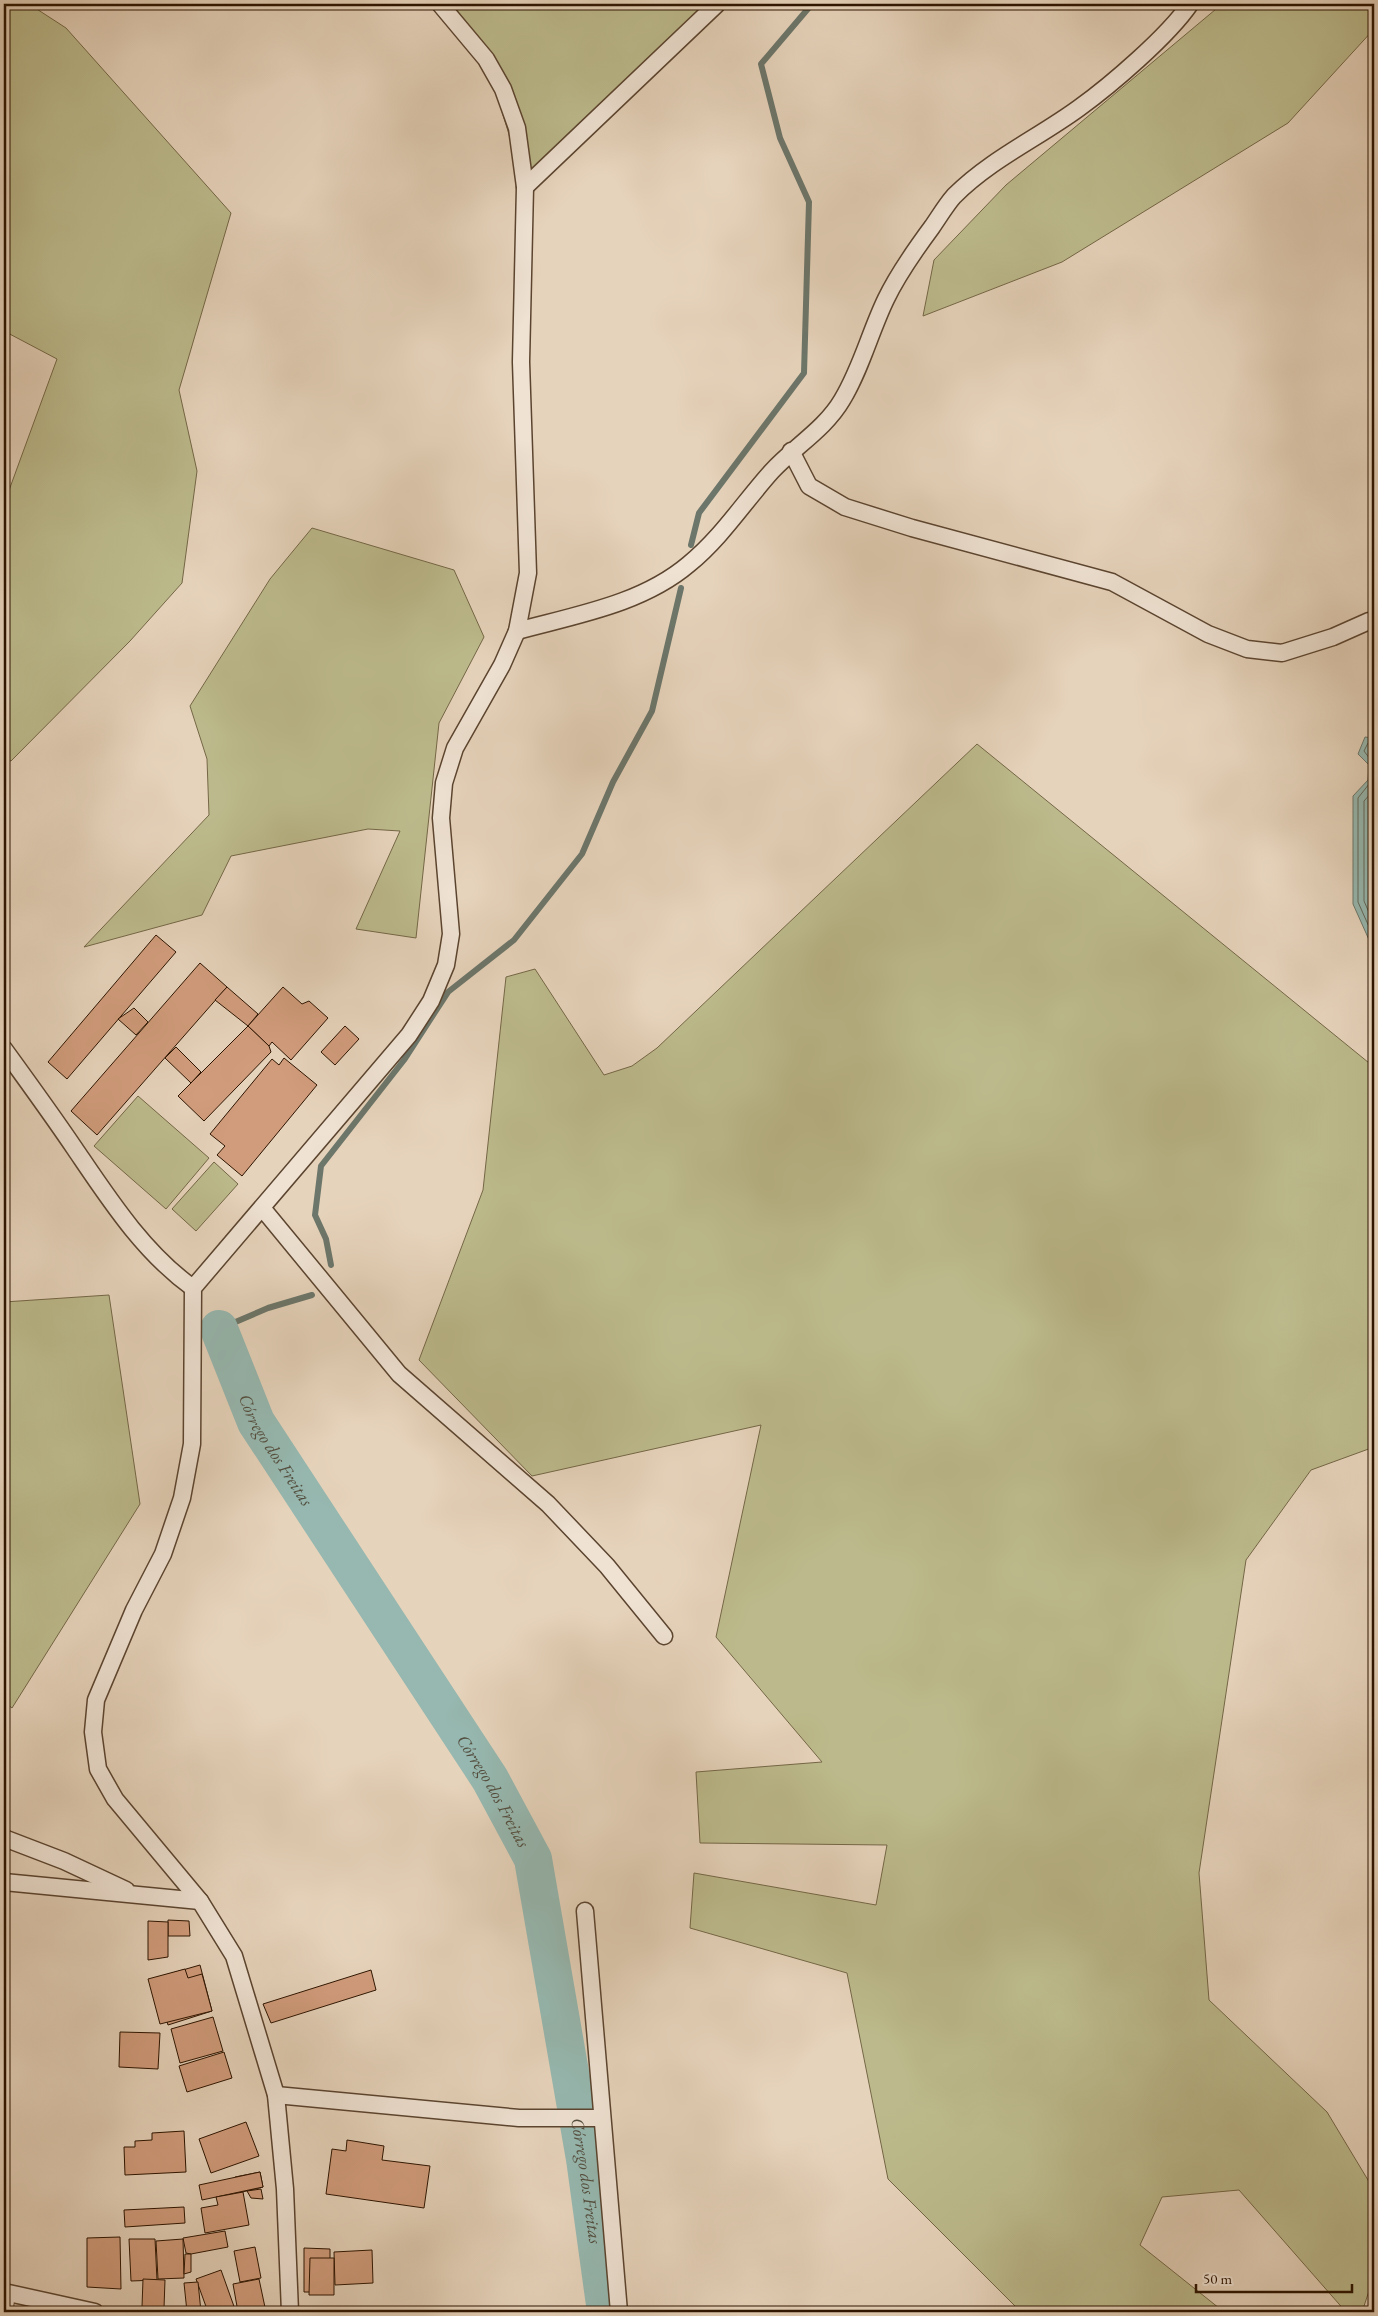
<svg xmlns="http://www.w3.org/2000/svg" width="1378" height="2316" font-family="'EB Garamond',serif">
	<rect width="100%" height="100%" fill="#e6d3bb"/>
	<filter id="stains"><feTurbulence type="fractalNoise" baseFrequency=".004" numOctaves="4"/><feColorMatrix values="0 0 0 0 .2 0 0 0 0 .09 0 0 0 0 .02 0 0 0 .5 -.17"/></filter>
	<radialGradient id="worn" r=".72"><stop offset=".6" stop-color="#630" stop-opacity="0"/><stop offset="1" stop-color="#630" stop-opacity=".3"/></radialGradient>
	<g fill="#bcba8c" stroke="#746746">
		<polygon points="4,4 29,4 66,28 231,213 179,390 197,471 182,583 130,641 11,761 4,759 4,504 57,359 4,331"/>
		<polygon points="441,4 717,4 525,187 486,59"/>
		<polygon points="1222,4 1374,4 1374,29 1288,123 1062,262 923,316 934,260 1006,185"/>
		<polygon points="312,528 454,570 484,637 439,723 416,938 356,929 400,831 368,829 231,856 202,915 84,947 209,815 207,759 190,706 270,579"/>
		<polygon points="977,744 1374,1067 1374,1447 1311,1470 1246,1560 1199,1873 1209,2000 1327,2112 1374,2190 1374,2276 1362,2312 1346,2312 1239,2190 1162,2197 1140,2245 1224,2312 1021,2312 888,2179 847,1973 690,1928 694,1873 876,1905 887,1845 700,1843 696,1772 822,1762 716,1637 761,1425 532,1476 419,1360 483,1190 506,977 535,969 604,1075 632,1066 657,1048"/>
		<polygon points="138,1096 209,1158 166,1209 94,1146"/>
		<polygon points="214,1162 238,1184 196,1231 172,1209"/>
		<polygon points="109,1295 140,1504 12,1708 4,1702 4,1302"/>
	</g>
	<polygon fill="#96b8b0" stroke="#6c766a" points="1365,737 1374,738 1374,945 1370,942 1353,904 1353,796 1368,780 1369,765 1358,754"/>
	<g fill="none" stroke-linecap="round" stroke-linejoin="round">
		<g stroke="#626658" stroke-width="1">
			<polyline points="1374,742 1368,743 1364,751 1373,763 1373,779 1358,798 1358,902 1374,938"/>
			<polyline points="1374,790 1364,801 1364,901 1374,924"/>
			<path d="M 1374,801 C 1368,808 1371,884 1371,899 L 1374,906"/>
		</g>
		<g stroke="#6c766a" stroke-width="6">
			<polyline points="691,545 699,513 804,373 809,202 780,138 761,64 812,4"/>
			<polyline points="331,1265 326,1239 315,1215 321,1166 404,1060 448,992 514,940 582,854 613,782 652,711 681,588"/>
			<polyline points="219,1329 268,1308 312,1295"/>
		</g>
		<path stroke="#96b8b0" stroke-width="38" id="s1" d="M 219,1329 L 256,1422 L 490,1779 L 533,1859 L 585,2159 L 606,2312"/>
	</g>
	<g fill="#d19c7c" stroke="#2d1400">
		<polygon points="156,935 176,952 67,1079 48,1062"/>
		<polygon points="200,963 227,987 97,1135 71,1111"/>
		<polygon points="227,987 258,1014 248,1026 215,1000"/>
		<polygon points="283,987 302,1004 309,1001 328,1018 291,1060 272,1042 269,1046 248,1026"/>
		<polygon points="134,1008 148,1022 136,1035 118,1019"/>
		<polygon points="248,1026 269,1046 271,1052 204,1121 178,1096"/>
		<polygon points="345,1026 359,1039 335,1065 321,1052"/>
		<polygon points="176,1047 201,1072 191,1083 165,1058"/>
		<polygon points="284,1058 317,1085 242,1176 217,1155 225,1146 210,1134 272,1059 279,1065"/>
		<polygon points="168,1920 189,1921 190,1936 168,1936"/>
		<polygon points="148,1921 168,1922 168,1957 148,1960"/>
		<polygon points="200,1965 212,2011 168,2025 155,1978"/>
		<polygon points="185,1969 188,1978 202,1974 212,2011 160,2024 148,1979"/>
		<polygon points="371,1970 376,1990 271,2023 263,2004"/>
		<polygon points="213,2017 223,2051 180,2063 171,2029"/>
		<polygon points="120,2032 160,2033 158,2069 119,2067"/>
		<polygon points="224,2052 232,2078 187,2092 179,2066"/>
		<polygon points="246,2122 259,2156 211,2173 199,2139"/>
		<polygon points="184,2131 186,2172 125,2175 124,2147 135,2147 135,2141 152,2140 152,2133"/>
		<polygon points="347,2140 384,2146 382,2160 430,2166 424,2208 326,2194 332,2149 346,2151"/>
		<polygon points="260,2172 263,2187 238,2193 235,2177"/>
		<polygon points="260,2172 263,2187 202,2200 199,2185"/>
		<polygon points="261,2189 263,2199 251,2198 247,2191"/>
		<polygon points="243,2192 249,2225 205,2233 201,2208 218,2205 216,2197"/>
		<polygon points="184,2207 185,2223 125,2227 124,2210"/>
		<polygon points="225,2231 228,2247 191,2254 186,2253 183,2238"/>
		<polygon points="120,2237 121,2289 87,2287 87,2238"/>
		<polygon points="129,2239 155,2239 157,2280 131,2281"/>
		<polygon points="183,2239 184,2278 158,2279 156,2241"/>
		<polygon points="255,2247 261,2278 240,2282 234,2251"/>
		<polygon points="304,2248 330,2249 330,2292 304,2292"/>
		<polygon points="372,2250 373,2283 335,2285 334,2252"/>
		<polygon points="185,2254 191,2254 191,2272 184,2274"/>
		<polygon points="310,2258 334,2258 334,2295 309,2295"/>
		<polygon points="221,2270 236,2312 208,2312 196,2279"/>
		<polygon points="143,2279 165,2280 164,2308 142,2307"/>
		<polygon points="259,2279 266,2312 238,2312 233,2284"/>
		<polygon points="198,2282 201,2312 187,2312 184,2283"/>
	</g>
	<g fill="none" stroke-linecap="round" stroke-linejoin="round">
		<defs>
			<polyline id="lane" points="6,2312 9,2308 11,2293"/>
			<g id="street">
				<polyline points="525,187 717,4"/>
				<polyline points="791,451 809,486 845,507 912,528 1112,582 1208,634 1247,649 1282,653 1333,637 1369,621 1374,621"/>
				<path d="M 517,631 C 576,615 642,604 689,564 C 722,537 744,502 772,471 C 794,447 825,429 842,400 C 861,369 870,332 886,299 C 898,274 915,250 932,227 C 939,217 946,205 954,196 C 991,159 1038,138 1079,108 C 1111,85 1168,36 1190,4"/>
				<path d="M 4,1049 C 28,1082 52,1115 75,1149 C 109,1199 143,1252 193,1288"/>
				<polyline points="263,1209 399,1374 548,1504 607,1566 664,1636"/>
				<polyline points="4,1838 64,1861 126,1890"/>
				<polyline points="4,1882 200,1901"/>
				<polyline points="585,1911 619,2312"/>
				<polyline points="276,2095 519,2118 602,2118"/>
				<polyline points="4,2292 95,2312"/>
				<polyline points="290,2312 285,2189 276,2095 234,1956 200,1901 115,1799 98,1769 93,1732 96,1700 134,1610 163,1554 182,1498 192,1444 193,1288 409,1035 431,1001 446,965 451,934 441,818 444,783 455,748 502,665 517,631 528,573 521,362 525,187 517,128 503,89 486,59 440,4"/>
			</g>
		</defs>
		<use href="#lane" stroke="#5b442f" stroke-width="10"/>
		<use href="#street" stroke="#5b442f" stroke-width="19"/>
		<use href="#lane" stroke="#efe2d3" stroke-width="8"/>
		<use href="#street" stroke="#efe2d3" stroke-width="16"/>
	</g>
	<g text-anchor="middle" dominant-baseline="central" stroke-width="4" stroke-linejoin="round" paint-order="stroke">
		<g font-size="18" font-style="italic" fill="#524d3e" stroke="#efe2d3">
			<text stroke="none"><textPath href="#s1" startOffset="134">Córrego dos Freitas</textPath></text>
			<text stroke="none"><textPath href="#s1" startOffset="539">Córrego dos Freitas</textPath></text>
			<text stroke="none"><textPath href="#s1" startOffset="944">Córrego dos Freitas</textPath></text>
		</g>
	</g>
	<rect width="1378" height="2316" fill="none" stroke="#e6d3bb" stroke-width="20"/>
	<rect x="5" y="5" width="1368" height="2306" fill="none" stroke="#2d1400" stroke-width="2.5"/>
	<rect x="10" y="10" width="1358" height="2296" fill="none" stroke="#2d1400"/>
	<path d="M1196 2284v8h156v-8" fill="none" stroke="#2d1400" stroke-width="2.5"/>
	<text x="1203" y="2284" font-size="15" fill="#2d1400" stroke="#efe2d3" stroke-width="4" paint-order="stroke">50 m</text>
	<rect width="100%" height="100%" filter="url(#stains)"/>
	<rect width="100%" height="100%" fill="url(#worn)"/>
</svg>
